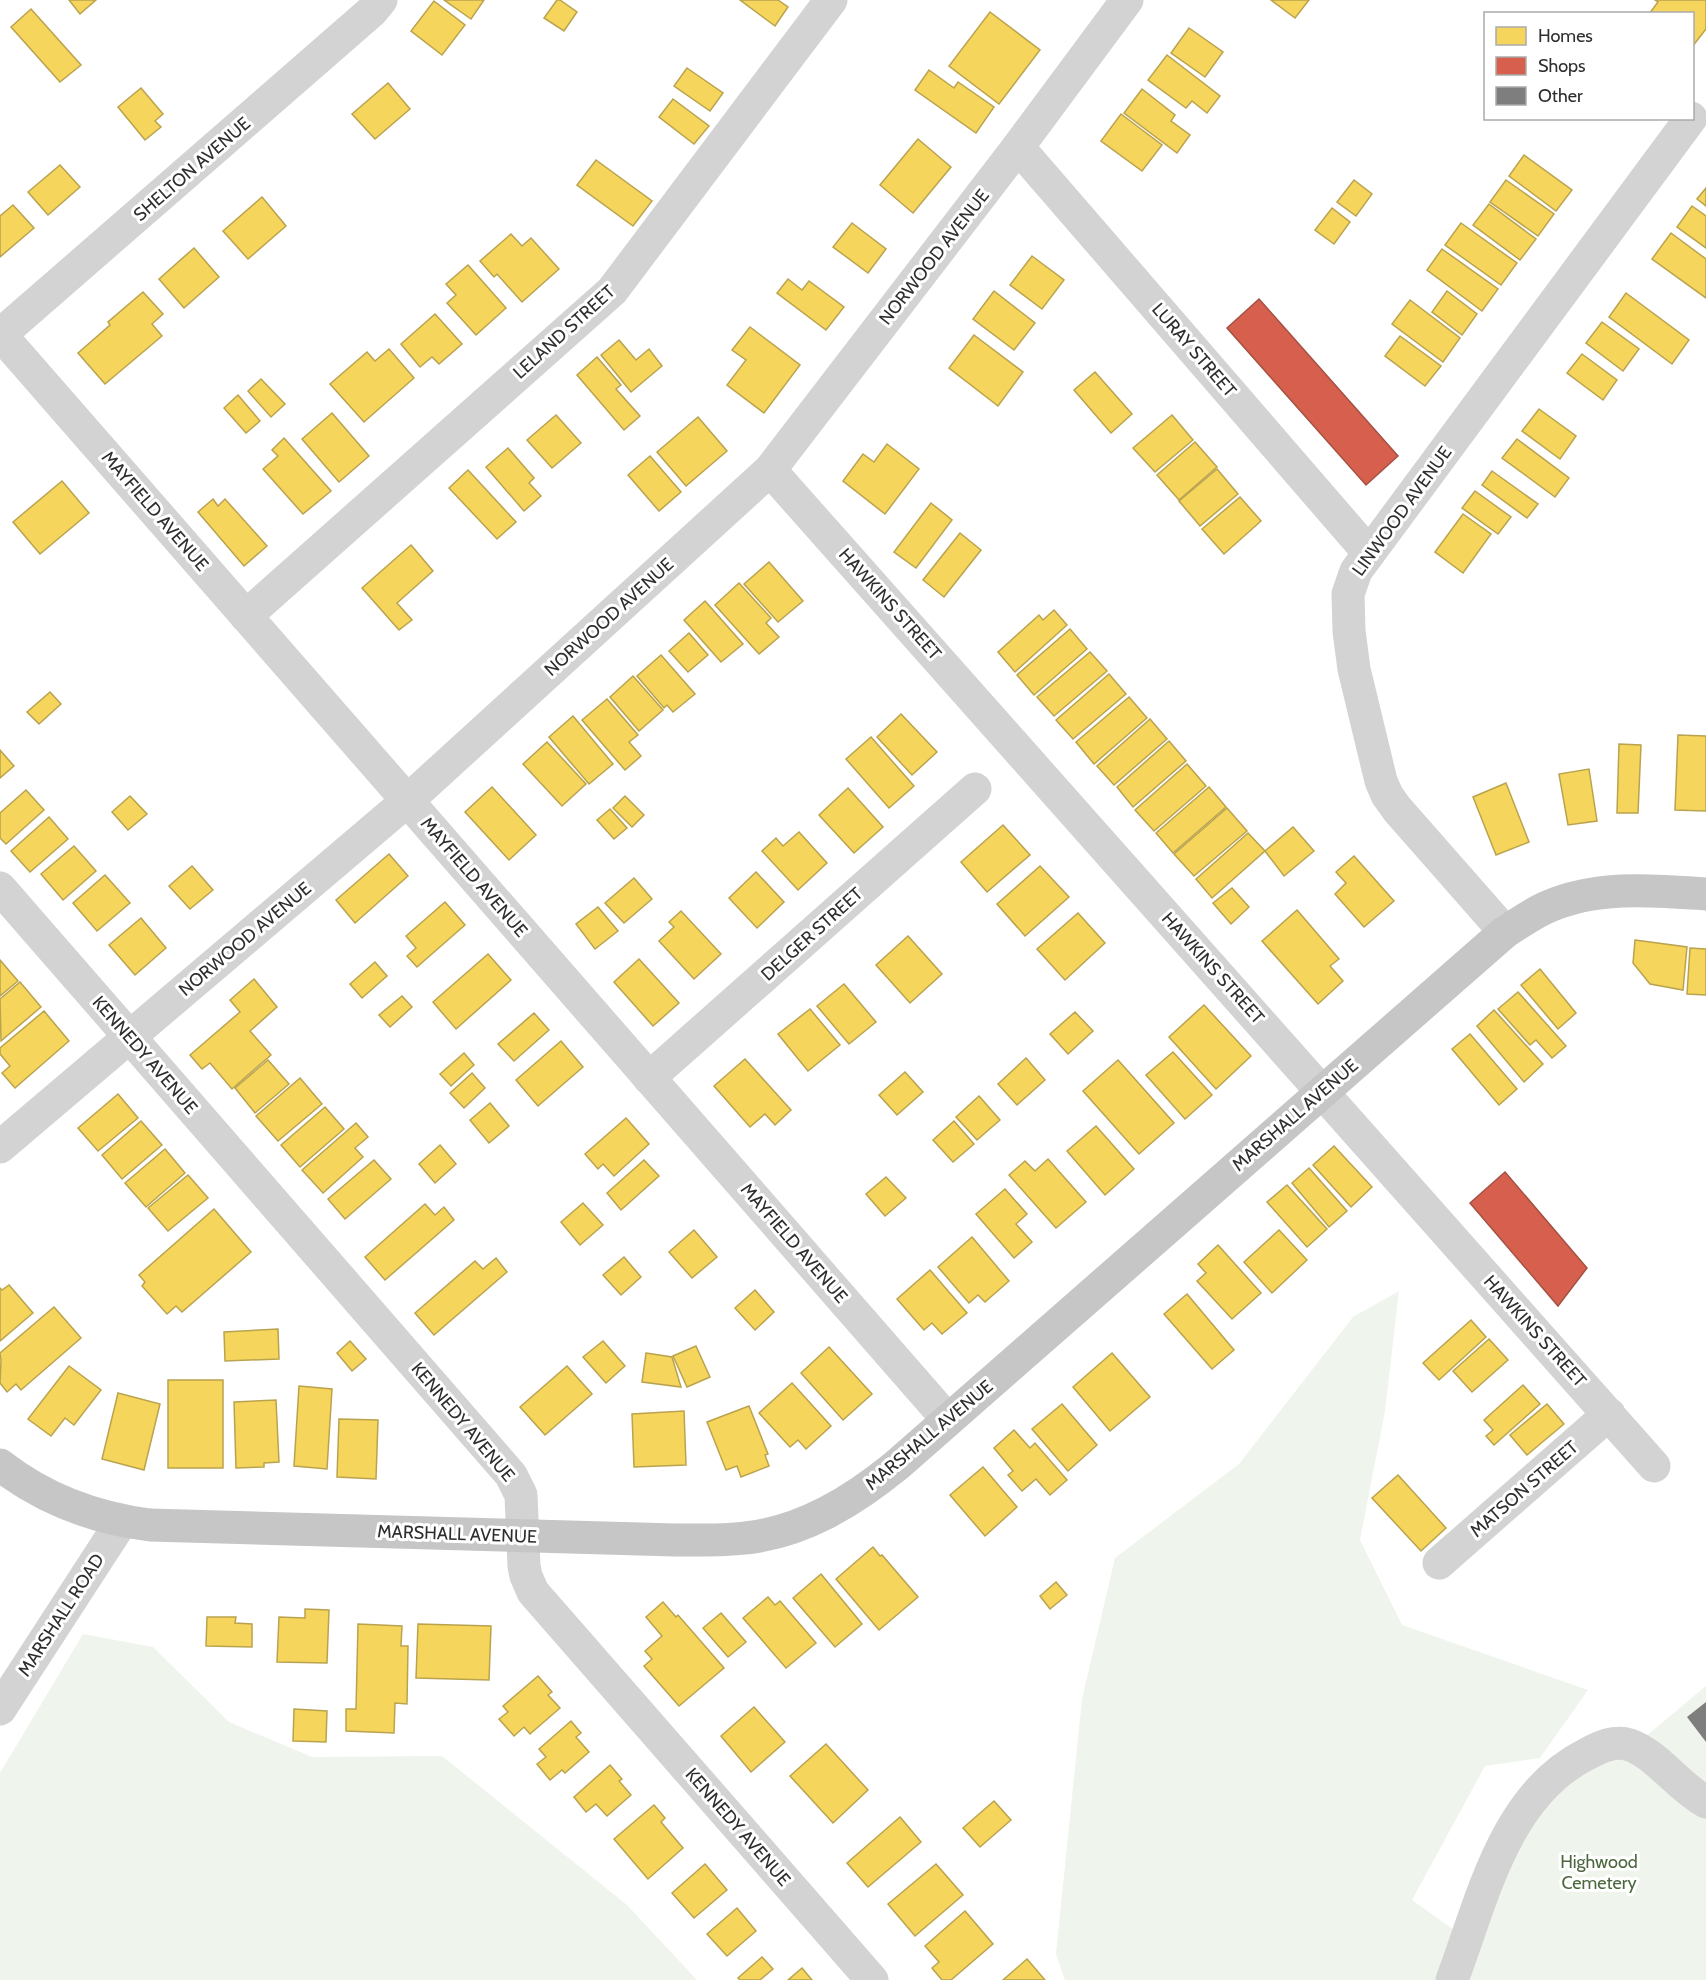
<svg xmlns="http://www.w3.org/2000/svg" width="1706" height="1980" font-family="Cabin,sans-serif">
	<rect width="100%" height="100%" fill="#fff"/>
	<g fill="#eff4ec">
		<polygon points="1399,1291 1385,1411 1360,1540 1402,1625 1588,1690 1540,1758 1485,1766 1412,1900 1454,1930 1587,1738 1623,1727 1645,1737 1706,1686 1706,1980 1065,1980 1056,1954 1082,1699 1115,1558 1239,1464 1353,1317"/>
		<polygon points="83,1634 153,1647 229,1722 312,1757 442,1756 627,1905 697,1980 0,1980 0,1773"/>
	</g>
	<g fill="#f6d55c" stroke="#baa34e" stroke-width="1.5">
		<polygon points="69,0 96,0 80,14"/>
		<polygon points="444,0 484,0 471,19"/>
		<polygon points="557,0 560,0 577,12 564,31 544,18"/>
		<polygon points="740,0 778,0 788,7 775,26"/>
		<polygon points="1271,0 1309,0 1295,18"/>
		<polygon points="1655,0 1706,0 1706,29 1692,47 1692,14 1649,14 1658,2"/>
		<polygon points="434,1 465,25 442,55 411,31"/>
		<polygon points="31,9 81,65 60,82 11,27"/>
		<polygon points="990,12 1040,50 999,104 949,66"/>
		<polygon points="1189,28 1223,52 1205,77 1171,53"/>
		<polygon points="1167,55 1220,96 1207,113 1192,101 1186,108 1148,80"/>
		<polygon points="687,68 723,93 710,111 674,86"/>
		<polygon points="929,70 954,88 958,82 994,107 976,133 915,90"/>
		<polygon points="388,83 410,109 375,139 352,114"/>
		<polygon points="141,88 163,114 155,121 161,127 145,140 118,107"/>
		<polygon points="1142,89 1175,115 1171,121 1190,135 1177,153 1124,113"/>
		<polygon points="673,99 709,126 694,144 659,117"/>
		<polygon points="1121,114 1162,145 1142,171 1101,141"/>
		<polygon points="918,139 951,167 913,213 880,185"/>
		<polygon points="1524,155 1572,190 1556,211 1509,176"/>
		<polygon points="596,160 652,201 633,226 577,185"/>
		<polygon points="60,165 80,187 48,215 28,192"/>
		<polygon points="1354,180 1372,194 1356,216 1337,202"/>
		<polygon points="1506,180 1554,214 1538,236 1490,202"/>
		<polygon points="1706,188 1706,206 1697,199"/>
		<polygon points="262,197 286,226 248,259 223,231"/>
		<polygon points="1489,204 1536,239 1520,260 1473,225"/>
		<polygon points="13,205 34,228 0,257 0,216"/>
		<polygon points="1692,206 1706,216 1706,248 1677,227"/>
		<polygon points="1332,208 1350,222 1334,244 1315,230"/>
		<polygon points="852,223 886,249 868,273 833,247"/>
		<polygon points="1461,223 1517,263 1501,285 1445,245"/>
		<polygon points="1671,233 1706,259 1706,298 1652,259"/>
		<polygon points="511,234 522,246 531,238 559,269 522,302 497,274 494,277 480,261"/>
		<polygon points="194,248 219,277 184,308 159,279"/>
		<polygon points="1442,249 1498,289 1482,311 1427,270"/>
		<polygon points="1032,256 1064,280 1042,309 1010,285"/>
		<polygon points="468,265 506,308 476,335 447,303 456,295 446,284"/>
		<polygon points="788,279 802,290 809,281 844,307 826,330 777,293"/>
		<polygon points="994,291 1035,323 1014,350 973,319"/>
		<polygon points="1447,291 1477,314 1462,335 1432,312"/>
		<polygon points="143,292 163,314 152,324 162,336 105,384 78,353 110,325 108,322"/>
		<polygon points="1626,293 1689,340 1672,364 1609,317"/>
		<polygon points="1410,300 1460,338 1443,362 1392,324"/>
		<polygon points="435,314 462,344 439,364 432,357 420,367 401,344"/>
		<polygon points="1602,322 1639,349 1623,371 1586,343"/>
		<polygon points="750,327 800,365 764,413 727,385 746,360 732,350"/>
		<polygon points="974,335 1023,372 998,406 949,368"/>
		<polygon points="1400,336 1441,366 1425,386 1385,356"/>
		<polygon points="619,340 636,360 649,349 662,366 631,392 601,355"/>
		<polygon points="389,349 414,378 364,422 330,384 367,352 375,361"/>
		<polygon points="1582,354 1617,380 1603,400 1567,373"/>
		<polygon points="597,357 621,385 616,389 640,416 624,430 577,375"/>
		<polygon points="1095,372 1132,414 1111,433 1074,390"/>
		<polygon points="261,379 285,404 271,417 248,391"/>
		<polygon points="238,395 260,421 246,433 224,408"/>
		<polygon points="1539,409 1576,436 1560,459 1522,431"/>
		<polygon points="332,413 369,456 339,482 302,439"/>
		<polygon points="556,415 581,443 552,468 527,440"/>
		<polygon points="1172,415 1193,440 1155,472 1133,448"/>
		<polygon points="698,417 727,451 686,486 657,452"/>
		<polygon points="284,438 331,491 303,514 263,469 278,456 272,450"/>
		<polygon points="1517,439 1569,478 1555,497 1502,458"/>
		<polygon points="1195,442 1217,467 1179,500 1157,475"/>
		<polygon points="887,444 919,469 885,514 843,481 863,454 874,462"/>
		<polygon points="508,448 534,478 529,483 541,496 524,511 486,467"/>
		<polygon points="650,456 681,492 659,511 628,475"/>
		<polygon points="1217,469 1238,494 1200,526 1179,501"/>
		<polygon points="468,470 516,522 497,539 449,488"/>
		<polygon points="1492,471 1538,504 1527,518 1482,485"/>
		<polygon points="62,481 89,513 40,554 13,522"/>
		<polygon points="1475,491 1511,517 1498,534 1462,508"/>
		<polygon points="1240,497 1261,521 1224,554 1202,529"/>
		<polygon points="213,499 218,506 225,499 267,546 244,566 198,512"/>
		<polygon points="931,503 952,520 916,568 894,552"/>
		<polygon points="1463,514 1491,534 1463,573 1435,552"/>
		<polygon points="960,533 981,550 944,597 923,580"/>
		<polygon points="411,545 433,571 397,603 412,620 399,630 362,588"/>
		<polygon points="769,562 803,601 778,622 744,584"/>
		<polygon points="739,583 771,618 766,623 779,637 759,654 715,605"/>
		<polygon points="705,601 743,644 721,662 684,620"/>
		<polygon points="1054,610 1067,625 1015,672 998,652 1039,615 1043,620"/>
		<polygon points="1070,629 1087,649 1034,695 1017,675"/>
		<polygon points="689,633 708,655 688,672 669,651"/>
		<polygon points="1090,652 1107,671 1054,716 1037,697"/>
		<polygon points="661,655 695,694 673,712 667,705 664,708 637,676"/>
		<polygon points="1109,674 1126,694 1073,739 1056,720"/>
		<polygon points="633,676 663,710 639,731 610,697"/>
		<polygon points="50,692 61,704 39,724 27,712"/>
		<polygon points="1129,697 1147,718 1094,764 1076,742"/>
		<polygon points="607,699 638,735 629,742 641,756 625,770 582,720"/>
		<polygon points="901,714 937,752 912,775 877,737"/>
		<polygon points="573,716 613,764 589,784 549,737"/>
		<polygon points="1150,719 1167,739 1114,785 1097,766"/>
		<polygon points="1678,735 1706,736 1706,811 1675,810"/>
		<polygon points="871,737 914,786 889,808 846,759"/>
		<polygon points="1169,741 1186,761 1133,807 1117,787"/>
		<polygon points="547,742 586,784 562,806 523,764"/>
		<polygon points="1619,744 1641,745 1638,813 1617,813"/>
		<polygon points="0,750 14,766 0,778"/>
		<polygon points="1187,764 1206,786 1154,831 1135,810"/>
		<polygon points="1589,769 1597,821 1568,825 1559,774"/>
		<polygon points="1506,783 1529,842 1496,855 1473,797"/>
		<polygon points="492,787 536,835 509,860 465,812"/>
		<polygon points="1209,787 1226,807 1173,853 1156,833"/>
		<polygon points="848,788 883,827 854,853 819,815"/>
		<polygon points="26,790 44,810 6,844 0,838 0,813"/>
		<polygon points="130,796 147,814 128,830 112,812"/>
		<polygon points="625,796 644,815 632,827 613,808"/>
		<polygon points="1227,808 1247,831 1194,876 1174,854"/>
		<polygon points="610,809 627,828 614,839 597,820"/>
		<polygon points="49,817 68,839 30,872 11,851"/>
		<polygon points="1003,825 1030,855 987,892 961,862"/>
		<polygon points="1293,827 1314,851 1284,876 1265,851"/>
		<polygon points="799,832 827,863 798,890 762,851 776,838 783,846"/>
		<polygon points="1248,833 1265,851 1212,898 1196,879"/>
		<polygon points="74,846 96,871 63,900 41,874"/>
		<polygon points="389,854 408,876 355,923 336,900"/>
		<polygon points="1354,856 1394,901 1364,927 1335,894 1346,883 1336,872"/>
		<polygon points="192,866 213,890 190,909 169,886"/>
		<polygon points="1040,866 1069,897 1025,936 997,904"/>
		<polygon points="756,872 784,902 757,928 729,898"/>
		<polygon points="105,875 130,903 97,931 73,903"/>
		<polygon points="634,878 652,899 624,923 605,903"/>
		<polygon points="1232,888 1249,907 1231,924 1213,903"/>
		<polygon points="445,902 465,925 417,967 407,956 416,948 406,936"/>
		<polygon points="598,907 618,931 595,949 576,924"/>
		<polygon points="1297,910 1339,959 1330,966 1343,981 1318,1004 1262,941"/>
		<polygon points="681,911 721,954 694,979 659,941 674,927 669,922"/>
		<polygon points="1078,913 1105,943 1065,980 1037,949"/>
		<polygon points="141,918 166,948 135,975 109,945"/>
		<polygon points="908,936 942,974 910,1003 876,965"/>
		<polygon points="1635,940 1687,947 1683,990 1650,984 1633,963"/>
		<polygon points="1690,948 1706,949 1706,995 1687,994"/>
		<polygon points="488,954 511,980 456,1029 433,1002"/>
		<polygon points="639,959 679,1003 653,1026 614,982"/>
		<polygon points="0,960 18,981 0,996"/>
		<polygon points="375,962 387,976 362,998 350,984"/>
		<polygon points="1540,969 1576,1013 1558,1029 1521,985"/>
		<polygon points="254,979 277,1007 250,1031 271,1055 232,1089 210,1063 202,1069 190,1055 240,1012 230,1000"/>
		<polygon points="20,982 41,1007 1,1041 0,999"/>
		<polygon points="844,984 876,1022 849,1044 817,1006"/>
		<polygon points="1518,992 1566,1046 1552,1058 1536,1040 1530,1045 1498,1009"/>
		<polygon points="402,996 412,1007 390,1027 379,1015"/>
		<polygon points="1204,1005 1251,1056 1216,1089 1169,1037"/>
		<polygon points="810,1009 840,1045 808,1071 778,1034"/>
		<polygon points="1494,1010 1543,1064 1524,1082 1477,1026"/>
		<polygon points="44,1011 69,1041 15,1088 2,1073 10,1066 0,1054 0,1048"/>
		<polygon points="1075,1012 1093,1031 1068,1054 1050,1034"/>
		<polygon points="534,1013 549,1030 514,1061 498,1044"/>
		<polygon points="1470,1034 1517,1089 1499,1105 1452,1049"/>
		<polygon points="561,1041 583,1067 538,1106 516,1080"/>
		<polygon points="1173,1052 1212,1095 1185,1119 1146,1075"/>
		<polygon points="464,1053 474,1065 451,1086 440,1074"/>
		<polygon points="1026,1058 1045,1080 1017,1105 998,1084"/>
		<polygon points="745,1059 791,1110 775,1125 765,1114 750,1127 714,1086"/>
		<polygon points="268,1060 289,1084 255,1113 235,1088"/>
		<polygon points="1118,1060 1174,1123 1139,1154 1083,1091"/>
		<polygon points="905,1072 923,1092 897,1115 879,1095"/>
		<polygon points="472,1073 485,1088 464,1108 450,1093"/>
		<polygon points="300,1078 322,1104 278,1141 256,1116"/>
		<polygon points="118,1094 138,1118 98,1151 78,1128"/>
		<polygon points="979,1096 1000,1120 977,1140 956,1117"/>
		<polygon points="490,1103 509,1126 489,1143 470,1120"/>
		<polygon points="325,1107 344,1129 300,1167 281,1145"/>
		<polygon points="626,1118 649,1144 614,1176 603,1164 598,1169 585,1154"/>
		<polygon points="141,1121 162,1145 122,1179 102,1155"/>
		<polygon points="954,1121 974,1144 953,1162 933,1140"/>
		<polygon points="356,1123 368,1137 355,1148 363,1157 323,1193 302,1170"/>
		<polygon points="1096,1126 1134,1169 1105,1195 1067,1151"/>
		<polygon points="440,1145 456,1164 435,1183 419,1164"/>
		<polygon points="1334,1146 1372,1187 1351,1207 1313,1165"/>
		<polygon points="165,1149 185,1173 146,1207 125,1183"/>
		<polygon points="1048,1159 1086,1202 1056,1228 1009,1175 1025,1161 1035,1171"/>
		<polygon points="374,1160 391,1179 345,1219 328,1199"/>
		<polygon points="644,1160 659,1176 621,1210 607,1193"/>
		<polygon points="1309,1168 1347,1211 1329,1227 1292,1183"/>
		<polygon points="188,1175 208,1198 168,1231 148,1208"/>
		<polygon points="886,1177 906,1198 885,1216 866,1194"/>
		<polygon points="1287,1185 1327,1229 1307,1247 1267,1202"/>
		<polygon points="1005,1189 1027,1214 1016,1224 1032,1242 1014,1258 976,1214"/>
		<polygon points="583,1203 603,1225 580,1245 561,1222"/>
		<polygon points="425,1204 435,1215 444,1207 454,1220 385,1280 365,1257"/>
		<polygon points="214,1209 251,1252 182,1312 176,1306 167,1314 142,1286 145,1282 139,1275"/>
		<polygon points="694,1230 717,1257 692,1278 669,1252"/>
		<polygon points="1279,1230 1307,1260 1272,1293 1244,1262"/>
		<polygon points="972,1237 1009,1281 985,1302 978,1295 969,1303 938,1267"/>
		<polygon points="1218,1245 1261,1293 1232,1319 1197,1281 1206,1273 1198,1264"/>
		<polygon points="624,1257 641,1277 621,1295 603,1275"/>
		<polygon points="496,1258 507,1272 434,1335 415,1313 475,1261 483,1269"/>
		<polygon points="930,1270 967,1313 942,1334 932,1323 924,1330 897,1299"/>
		<polygon points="9,1285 33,1313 0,1341 0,1288 2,1290"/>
		<polygon points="755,1290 774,1312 755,1330 735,1308"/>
		<polygon points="1187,1294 1234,1350 1212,1369 1164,1314"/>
		<polygon points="54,1307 81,1338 21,1390 16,1384 7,1392 0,1383 1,1360 0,1353"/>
		<polygon points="1471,1320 1486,1337 1439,1380 1423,1363"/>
		<polygon points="278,1329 279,1359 225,1361 224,1332"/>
		<polygon points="1489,1339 1508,1360 1472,1392 1453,1371"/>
		<polygon points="350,1341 366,1359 352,1371 337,1353"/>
		<polygon points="603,1341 625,1366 606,1383 583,1357"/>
		<polygon points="696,1346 710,1377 687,1387 673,1356"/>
		<polygon points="829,1347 872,1394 843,1420 801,1373"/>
		<polygon points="646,1353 672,1357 681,1387 642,1382"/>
		<polygon points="1112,1353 1150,1397 1110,1431 1073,1387"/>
		<polygon points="69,1366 101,1390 74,1425 65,1418 51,1436 28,1419"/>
		<polygon points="567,1366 592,1394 545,1435 520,1407"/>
		<rect x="168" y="1380" width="55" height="88"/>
		<polygon points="792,1383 831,1426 806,1449 798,1440 790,1447 759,1413"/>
		<polygon points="1523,1385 1540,1404 1494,1445 1486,1436 1493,1430 1484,1420"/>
		<polygon points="299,1386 332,1389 327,1469 294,1466"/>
		<polygon points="118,1393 160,1404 144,1470 102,1459"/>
		<polygon points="276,1400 279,1462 264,1463 264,1467 236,1468 234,1402"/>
		<polygon points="1062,1404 1097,1445 1068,1471 1032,1429"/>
		<polygon points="1547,1404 1564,1424 1527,1455 1510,1435"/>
		<polygon points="749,1406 768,1454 765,1455 769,1466 741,1477 737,1466 726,1470 707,1422"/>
		<polygon points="684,1411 686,1465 634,1467 632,1414"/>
		<polygon points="339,1419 378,1420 376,1479 337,1477"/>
		<polygon points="1014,1430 1030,1448 1035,1443 1067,1480 1050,1495 1036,1479 1022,1491 1008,1475 1013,1471 994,1448"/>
		<polygon points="983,1467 1017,1507 985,1536 950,1495"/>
		<polygon points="1398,1475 1446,1528 1421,1551 1372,1498"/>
		<polygon points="873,1547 880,1556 882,1555 918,1597 879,1630 836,1579"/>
		<polygon points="821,1574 862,1624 835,1647 793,1598"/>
		<polygon points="1056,1582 1067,1595 1050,1609 1040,1596"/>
		<polygon points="768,1597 775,1605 780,1601 816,1643 786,1668 743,1618"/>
		<polygon points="663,1602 676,1617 678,1615 724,1668 679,1706 644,1666 652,1659 645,1651 662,1636 646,1617"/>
		<polygon points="305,1609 329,1610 327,1663 277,1662 279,1617 305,1618"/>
		<polygon points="721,1613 746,1642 728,1657 703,1628"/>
		<polygon points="207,1617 236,1617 235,1623 252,1624 252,1647 206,1646"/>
		<polygon points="358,1624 402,1626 401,1646 408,1646 407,1704 395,1703 394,1733 346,1731 346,1709 356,1709"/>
		<polygon points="418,1624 491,1626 489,1680 416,1678"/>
		<polygon points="538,1676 552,1692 548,1695 560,1708 530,1734 524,1727 514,1736 499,1719 508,1712 503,1706"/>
		<polygon points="754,1707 785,1742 751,1772 721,1736"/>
		<polygon points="294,1709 327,1711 326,1742 293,1741"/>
		<polygon points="571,1721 581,1733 576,1737 589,1752 565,1773 562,1770 550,1780 537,1764 546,1757 539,1749"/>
		<polygon points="826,1744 868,1790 833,1823 790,1776"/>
		<polygon points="610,1765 622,1779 619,1781 631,1795 607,1816 596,1804 586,1812 574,1797"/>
		<polygon points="994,1801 1011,1820 980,1847 963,1828"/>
		<polygon points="654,1805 665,1818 661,1822 683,1848 648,1879 614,1839"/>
		<polygon points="900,1817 921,1842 868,1887 847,1863"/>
		<polygon points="705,1864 727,1890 694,1918 672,1893"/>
		<polygon points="936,1864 963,1895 915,1936 888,1904"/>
		<polygon points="737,1908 756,1931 727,1956 707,1934"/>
		<polygon points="965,1911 993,1944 951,1980 942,1980 932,1968 939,1962 925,1946"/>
		<polygon points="762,1957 773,1969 760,1980 740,1980 738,1978"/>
		<polygon points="1027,1959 1045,1980 1003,1980"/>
		<polygon points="802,1968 812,1980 788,1980"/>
	</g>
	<g fill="#d6604d" stroke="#a45144" stroke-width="1.5">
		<polygon points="1259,299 1398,456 1366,485 1227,328"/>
		<polygon points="1505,1172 1587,1268 1558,1306 1470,1203"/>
	</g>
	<polygon fill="#7e7e7e" points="1706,1702 1706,1742 1687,1717"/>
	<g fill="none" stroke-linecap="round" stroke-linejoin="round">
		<g stroke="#d3d3d3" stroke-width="33">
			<polyline points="1018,147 1369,553"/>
			<polyline points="0,334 948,1420"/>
			<polyline points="0,335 372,11 381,0"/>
			<polyline points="770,470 1654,1466"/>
			<polyline points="246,616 612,291 831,0"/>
			<polyline points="0,888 511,1475 521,1495 524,1566 526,1576 533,1592 872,1980"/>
			<polyline points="1505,932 1397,809 1387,795 1381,781 1354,669 1349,631 1348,594 1356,571 1691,118"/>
			<polyline points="649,1078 975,789"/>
			<polyline points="0,1147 407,801 770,470 1018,147 1127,0"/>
			<polyline points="1439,1563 1609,1414"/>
			<polyline points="0,1709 122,1521"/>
			<path d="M 1452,1980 C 1482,1901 1504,1795 1587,1754 C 1600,1747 1614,1740 1630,1745 C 1656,1754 1680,1788 1706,1802"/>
		</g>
		<path stroke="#c6c6c6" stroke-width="33" d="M 0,1465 C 45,1500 94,1518 150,1525 L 675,1540 C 699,1540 722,1541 745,1538 C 803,1532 853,1501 897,1465 L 1505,932 C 1518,924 1530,915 1545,908 C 1595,885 1652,890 1706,894"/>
	</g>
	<g text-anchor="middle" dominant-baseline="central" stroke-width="6" stroke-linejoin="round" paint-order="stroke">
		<g font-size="18" fill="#2e2e2e" stroke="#fff">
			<text transform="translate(192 169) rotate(-41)">SHELTON AVENUE</text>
			<text transform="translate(934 257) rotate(-52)">NORWOOD AVENUE</text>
			<text transform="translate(564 332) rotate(-42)">LELAND STREET</text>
			<text transform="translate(1194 350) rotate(49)">LURAY STREET</text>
			<text transform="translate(155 511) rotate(49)">MAYFIELD AVENUE</text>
			<text transform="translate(1402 511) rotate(-54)">LINWOOD AVENUE</text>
			<text transform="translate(890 604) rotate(48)">HAWKINS STREET</text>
			<text transform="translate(609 617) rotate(-42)">NORWOOD AVENUE</text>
			<text transform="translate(474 877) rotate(49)">MAYFIELD AVENUE</text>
			<text transform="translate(812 934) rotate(-42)">DELGER STREET</text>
			<text transform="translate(245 939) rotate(-40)">NORWOOD AVENUE</text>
			<text transform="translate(1213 968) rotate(48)">HAWKINS STREET</text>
			<text transform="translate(145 1055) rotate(49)">KENNEDY AVENUE</text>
			<text transform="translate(1295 1115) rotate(-41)">MARSHALL AVENUE</text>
			<text transform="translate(794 1243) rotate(49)">MAYFIELD AVENUE</text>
			<text transform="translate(1535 1331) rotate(48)">HAWKINS STREET</text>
			<text transform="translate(463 1422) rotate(50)">KENNEDY AVENUE</text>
			<text transform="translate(929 1435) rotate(-40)">MARSHALL AVENUE</text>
			<text transform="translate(1524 1489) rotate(-41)">MATSON STREET</text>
			<text transform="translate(457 1534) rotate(2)">MARSHALL AVENUE</text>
			<text transform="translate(61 1615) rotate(-57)">MARSHALL ROAD</text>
			<text transform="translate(738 1827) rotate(49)">KENNEDY AVENUE</text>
		</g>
		<g font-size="18" fill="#4c673f" stroke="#fff">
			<text x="1599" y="1862">Highwood<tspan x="1599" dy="21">Cemetery</tspan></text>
		</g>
	</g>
	<rect x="1484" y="12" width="210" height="108" fill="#ffffff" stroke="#ababab" stroke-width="1.5"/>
	<rect x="1496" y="27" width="30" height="18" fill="#f6d55c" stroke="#ababab" stroke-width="1.5"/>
	<text x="1538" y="42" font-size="18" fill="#2e2e2e">Homes</text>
	<rect x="1496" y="57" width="30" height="18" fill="#d6604d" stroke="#ababab" stroke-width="1.5"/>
	<text x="1538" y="72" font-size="18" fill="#2e2e2e">Shops</text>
	<rect x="1496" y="87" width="30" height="18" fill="#7e7e7e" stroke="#ababab" stroke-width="1.5"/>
	<text x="1538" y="102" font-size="18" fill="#2e2e2e">Other</text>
</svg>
